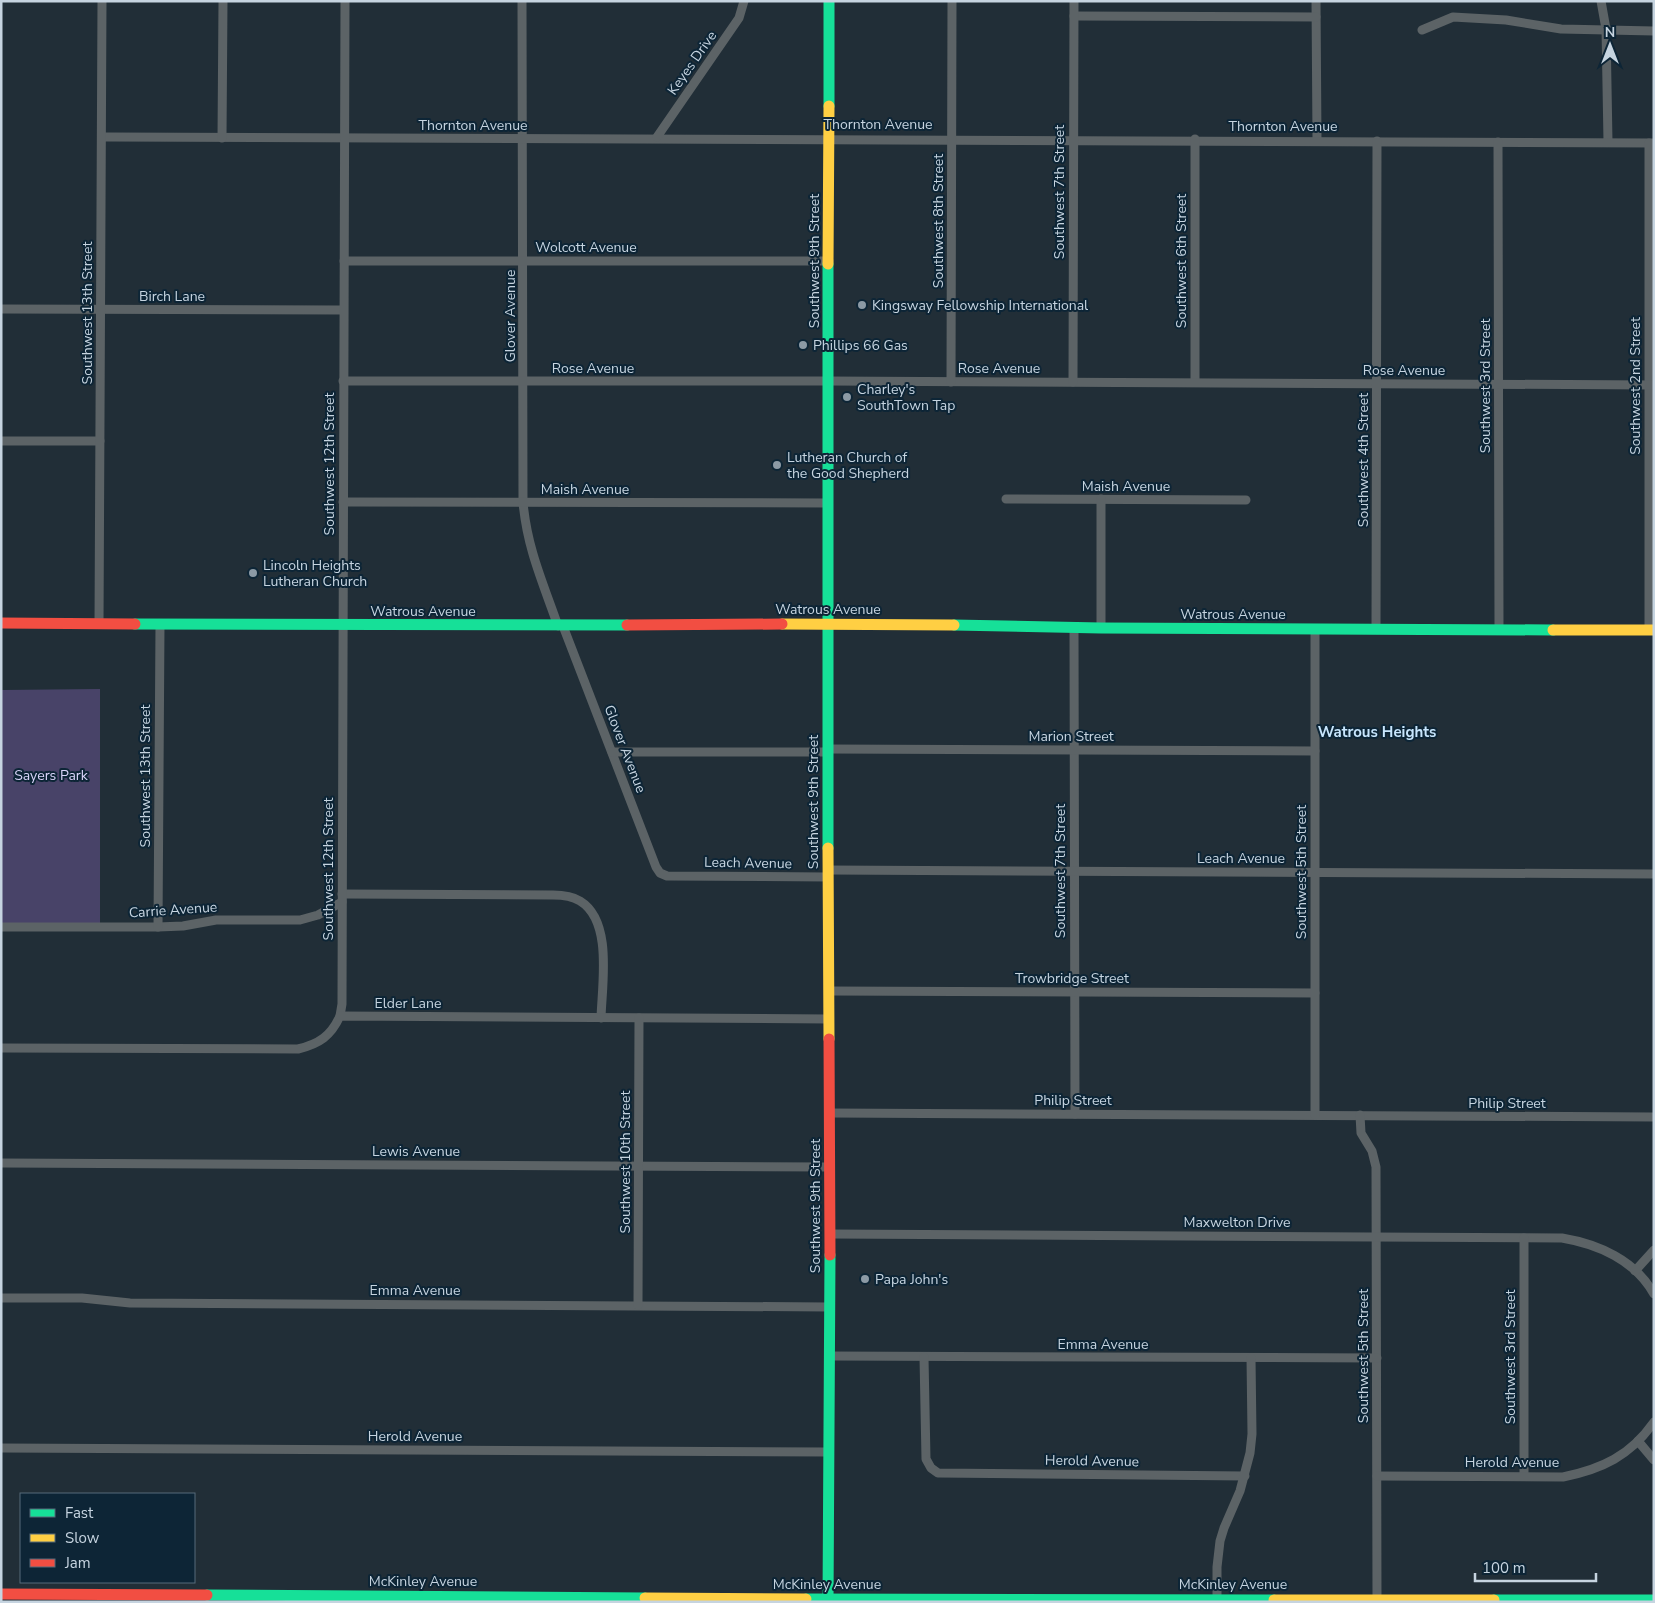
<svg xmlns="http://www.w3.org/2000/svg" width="1655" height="1603" font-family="'Nunito Sans',sans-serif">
	<rect width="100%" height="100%" fill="#212e37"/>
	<polygon fill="#484368" points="100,689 100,927 1,927 2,690"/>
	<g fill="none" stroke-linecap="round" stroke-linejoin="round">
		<g stroke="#5c6366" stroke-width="9">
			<path d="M 522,1 L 523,502 C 527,548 543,583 558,626"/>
			<polyline points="1316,1 1317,140"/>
			<polyline points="1601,1 1606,29 1608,142"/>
			<polyline points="1074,16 1316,17"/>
			<polyline points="1422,30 1453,17 1506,20 1561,29 1654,31"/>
			<path d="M 102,137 C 619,138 1136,137 1654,143"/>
			<polyline points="657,137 739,18 744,1"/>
			<polyline points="222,138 223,1"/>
			<polyline points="1195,139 1195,382"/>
			<polyline points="1498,142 1499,630"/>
			<polyline points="1649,143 1649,630"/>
			<polyline points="344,261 829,261"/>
			<polyline points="1,309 343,310"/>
			<polyline points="343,381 828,381 1654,385"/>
			<polyline points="951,382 952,1"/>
			<polyline points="1073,382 1074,1"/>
			<polyline points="1,441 100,441"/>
			<polyline points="1006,499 1246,500"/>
			<polyline points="1101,499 1101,628"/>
			<polyline points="343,502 828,503"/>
			<polyline points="99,624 102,1"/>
			<polyline points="563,626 656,867 660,873 667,876 828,877"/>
			<polyline points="1074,628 1075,1114"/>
			<polyline points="1376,629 1377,141"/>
			<polyline points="827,749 1315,751"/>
			<polyline points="612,752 827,752"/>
			<polyline points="828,870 1654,874"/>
			<path d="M 342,894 L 553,895 C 562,895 572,896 580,901 C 613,921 602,984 601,1018"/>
			<polyline points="1,927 158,927 183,926 216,920 300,920 318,915 342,902"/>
			<polyline points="158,927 160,625"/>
			<polyline points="829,991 1315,993"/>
			<polyline points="340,1016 342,1004 345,1"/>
			<path d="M 1,1048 L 298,1049 C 319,1044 331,1036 340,1016 L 829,1019"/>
			<polyline points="830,1113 1654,1117"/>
			<polyline points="1315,1115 1315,629"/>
			<polyline points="1360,1115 1361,1133 1372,1151 1376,1167 1377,1600"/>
			<polyline points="1,1163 830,1167"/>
			<path d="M 830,1234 L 1562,1238 C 1598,1244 1635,1260 1654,1294"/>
			<polyline points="1524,1238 1524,1476"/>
			<polyline points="1635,1271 1654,1250"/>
			<polyline points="1,1298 82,1298 130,1303 829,1307"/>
			<polyline points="638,1305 639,1018"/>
			<polyline points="829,1356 1377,1358"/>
			<polyline points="924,1357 926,1459 931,1468 938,1473 1245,1476"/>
			<polyline points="1638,1441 1654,1460"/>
			<polyline points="1,1448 829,1452"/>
			<path d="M 1377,1476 L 1563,1477 C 1602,1469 1630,1456 1654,1422"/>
			<polyline points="1217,1602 1217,1567 1220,1541 1224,1528 1240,1491 1250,1453 1252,1434 1251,1358"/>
		</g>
		<g stroke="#16e098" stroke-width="11">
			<polyline points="829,106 829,1"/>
			<polyline points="135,624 627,625"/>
			<polyline points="954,625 1101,628 1553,630"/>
			<polyline points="828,848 828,264"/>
			<polyline points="207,1595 645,1598"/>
			<polyline points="806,1599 1274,1600"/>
			<polyline points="1494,1600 1654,1600"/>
			<polyline points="828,1602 830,1255"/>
		</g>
		<g stroke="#ffcf43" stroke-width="11">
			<polyline points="828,264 829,106"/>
			<polyline points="782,624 954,625"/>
			<polyline points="1553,630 1654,630"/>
			<polyline points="828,848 829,1039"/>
			<polyline points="645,1598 806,1599"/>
			<polyline points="1274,1600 1494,1600"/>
		</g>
		<g stroke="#f24e42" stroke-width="11">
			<polyline points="1,623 135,624"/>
			<polyline points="627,625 782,624"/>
			<polyline points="829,1039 830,1255"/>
			<polyline points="1,1594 207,1595"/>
		</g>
	</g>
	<g fill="#8c9aa5" stroke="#0d2536" stroke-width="2">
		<circle cx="862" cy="305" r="5"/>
		<circle cx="803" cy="345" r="5"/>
		<circle cx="847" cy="397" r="5"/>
		<circle cx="777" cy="465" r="5"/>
		<circle cx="253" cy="573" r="5"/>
		<circle cx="865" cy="1279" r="5"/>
	</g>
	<g text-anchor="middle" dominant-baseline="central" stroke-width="4" stroke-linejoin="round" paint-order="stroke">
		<g font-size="14" fill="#c6d4e0" stroke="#0d2536">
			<text transform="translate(692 63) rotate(-55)">Keyes Drive</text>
			<text x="878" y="124">Thornton Avenue</text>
			<text x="473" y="125">Thornton Avenue</text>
			<text x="1283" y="126">Thornton Avenue</text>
			<text transform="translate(1059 192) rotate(-90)">Southwest 7th Street</text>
			<text transform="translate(938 221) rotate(-90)">Southwest 8th Street</text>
			<text x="586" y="247">Wolcott Avenue</text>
			<text transform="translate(814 261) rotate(-90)">Southwest 9th Street</text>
			<text transform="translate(1181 261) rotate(-90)">Southwest 6th Street</text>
			<text x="172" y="296">Birch Lane</text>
			<text transform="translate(87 313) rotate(-90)">Southwest 13th Street</text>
			<text transform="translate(510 316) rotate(-90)">Glover Avenue</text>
			<text x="593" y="368">Rose Avenue</text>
			<text x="999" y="368">Rose Avenue</text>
			<text x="1404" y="370">Rose Avenue</text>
			<text transform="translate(1485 386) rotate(-90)">Southwest 3rd Street</text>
			<text transform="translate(1635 386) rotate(-90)">Southwest 2nd Street</text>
			<text transform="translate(1363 460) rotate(-90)">Southwest 4th Street</text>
			<text transform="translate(329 464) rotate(-90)">Southwest 12th Street</text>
			<text x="1126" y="486">Maish Avenue</text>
			<text x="585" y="489">Maish Avenue</text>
			<text x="828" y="609">Watrous Avenue</text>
			<text x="423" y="611">Watrous Avenue</text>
			<text x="1233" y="614">Watrous Avenue</text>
			<text x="1071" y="736">Marion Street</text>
			<text transform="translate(625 749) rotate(69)">Glover Avenue</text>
			<text transform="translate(145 776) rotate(-90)">Southwest 13th Street</text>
			<text transform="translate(813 802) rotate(-90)">Southwest 9th Street</text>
			<text x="1241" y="858">Leach Avenue</text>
			<text transform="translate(748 863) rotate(1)">Leach Avenue</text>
			<text transform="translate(328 869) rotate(-90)">Southwest 12th Street</text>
			<text transform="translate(1060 871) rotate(-90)">Southwest 7th Street</text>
			<text transform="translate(1301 872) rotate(-90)">Southwest 5th Street</text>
			<text transform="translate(173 910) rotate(-4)">Carrie Avenue</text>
			<text x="1072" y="978">Trowbridge Street</text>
			<text x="408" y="1003">Elder Lane</text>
			<text x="1073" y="1100">Philip Street</text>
			<text x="1507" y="1103">Philip Street</text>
			<text x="416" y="1151">Lewis Avenue</text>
			<text transform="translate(625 1162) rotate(-90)">Southwest 10th Street</text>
			<text transform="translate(815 1206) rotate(-90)">Southwest 9th Street</text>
			<text x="1237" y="1222">Maxwelton Drive</text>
			<text x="415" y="1290">Emma Avenue</text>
			<text x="1103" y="1344">Emma Avenue</text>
			<text transform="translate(1363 1356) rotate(-90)">Southwest 5th Street</text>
			<text transform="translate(1510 1357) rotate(-90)">Southwest 3rd Street</text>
			<text x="415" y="1436">Herold Avenue</text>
			<text transform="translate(1092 1461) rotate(1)">Herold Avenue</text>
			<text x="1512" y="1462">Herold Avenue</text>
			<text x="423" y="1581">McKinley Avenue</text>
			<text x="827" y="1584">McKinley Avenue</text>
			<text x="1233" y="1584">McKinley Avenue</text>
		</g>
		<g font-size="14" fill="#c6d4e0" stroke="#0d2536" text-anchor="start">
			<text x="872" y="305">Kingsway Fellowship International</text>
			<text x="813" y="345">Phillips 66 Gas</text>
			<text x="857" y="389">Charley's<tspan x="857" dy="16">SouthTown Tap</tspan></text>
			<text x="787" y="457">Lutheran Church of<tspan x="787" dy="16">the Good Shepherd</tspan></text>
			<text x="263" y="565">Lincoln Heights<tspan x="263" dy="16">Lutheran Church</tspan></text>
			<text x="875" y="1279">Papa John's</text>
		</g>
		<g font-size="14" fill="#d9d4f9" stroke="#0d2536">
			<text x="51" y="775">Sayers Park</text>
		</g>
		<g font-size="15" font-weight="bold" fill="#c8e6fd" stroke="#0d2536">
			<text x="1377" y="732">Watrous Heights</text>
		</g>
	</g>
	<rect width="1655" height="1603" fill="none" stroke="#c6d4e0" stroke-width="5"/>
	<rect x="20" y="1493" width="175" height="90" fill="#0d2536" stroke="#576b7a"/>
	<rect x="30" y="1509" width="25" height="8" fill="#16e098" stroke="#576b7a"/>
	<text x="65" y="1518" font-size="15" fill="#c6d4e0">Fast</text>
	<rect x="30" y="1534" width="25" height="8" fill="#ffcf43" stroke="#576b7a"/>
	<text x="65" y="1543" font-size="15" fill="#c6d4e0">Slow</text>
	<rect x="30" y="1559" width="25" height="8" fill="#f24e42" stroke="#576b7a"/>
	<text x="65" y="1568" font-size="15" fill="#c6d4e0">Jam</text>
	<g transform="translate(1610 45)" stroke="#0d2536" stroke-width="4" paint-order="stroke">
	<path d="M0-4L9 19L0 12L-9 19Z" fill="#c6d4e0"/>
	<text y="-8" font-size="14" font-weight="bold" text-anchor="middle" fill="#c6d4e0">N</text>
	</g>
	<path d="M1475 1573v8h121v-8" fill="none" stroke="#c6d4e0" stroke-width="2.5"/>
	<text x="1482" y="1573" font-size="15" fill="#c6d4e0" stroke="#0d2536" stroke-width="4" paint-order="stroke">100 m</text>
</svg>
